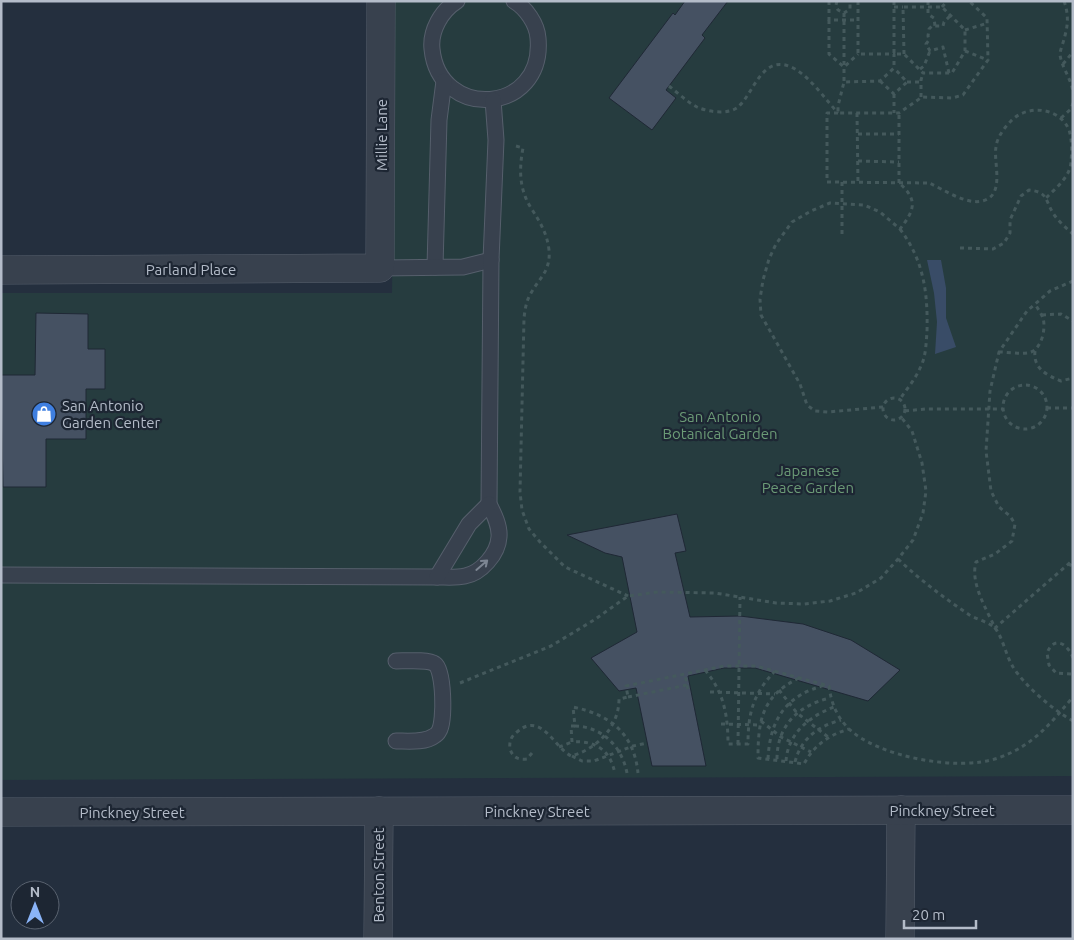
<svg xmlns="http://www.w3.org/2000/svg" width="1074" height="940" font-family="Ubuntu,sans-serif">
	<rect width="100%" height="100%" fill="#242f3e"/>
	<polygon fill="#263c3f" points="395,1 1073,1 1073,776 1,780 1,293 392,293"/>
	<polygon fill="#394c67" points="927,260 941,260 946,288 946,318 956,347 935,354 937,322 934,293"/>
	<g fill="#455162" stroke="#1f2835">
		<polygon points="685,1 728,1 702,35 705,38 666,90 676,98 652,130 609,98 673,13 675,15"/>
		<polygon points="36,313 88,314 88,349 105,349 105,389 86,389 86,439 46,439 46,487 3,487 1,375 35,375"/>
		<polygon points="677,514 686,551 675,553 690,617 740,616 803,624 851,640 900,670 868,701 755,668 724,668 688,676 706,766 652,766 636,688 619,691 591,658 637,632 622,557 605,553 567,535"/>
	</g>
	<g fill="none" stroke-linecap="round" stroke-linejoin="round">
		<defs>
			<g id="service">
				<path d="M 457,1 C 441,11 430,31 432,49 C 439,121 545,115 538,38 C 537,24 526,8 514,1"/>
				<polyline points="435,267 439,120 444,81"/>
				<polyline points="380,268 463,267 491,260"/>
				<path d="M 1,575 L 437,577 C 446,577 456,578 465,576 C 481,573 498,554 499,537 C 500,526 494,514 489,504 L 491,260 L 496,140 L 493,100"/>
				<polyline points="437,577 469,524 489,504"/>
				<path d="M 396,741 C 407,741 425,743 434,736 C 436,735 438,733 439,731 C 445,721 444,670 435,664 C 428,659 405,661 396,661"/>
			</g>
			<g id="minor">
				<polyline points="1,270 380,268 381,1"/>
				<polyline points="378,939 379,811"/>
				<polyline points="900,939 901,810"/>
			</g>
			<polyline id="tertiary" points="1,812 1073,810"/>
		</defs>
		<use href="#service" stroke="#565f6c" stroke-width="17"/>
		<use href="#minor" stroke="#565f6c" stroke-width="29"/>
		<use href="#tertiary" stroke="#565f6c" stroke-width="29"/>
		<g stroke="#44595c" stroke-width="3" stroke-dasharray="4 4" stroke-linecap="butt">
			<polyline points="829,1 829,20 858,20"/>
			<polyline points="837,1 836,5 838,10 844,13 850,9 850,1"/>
			<polyline points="858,1 858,54 894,54 894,68 880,81 844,82 838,106 838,113 899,113 922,97 952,98 963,95 988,60 987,18 969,1"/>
			<polyline points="894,1 894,54 904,54 923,73 952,73 965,51 965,30 942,7 903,7 904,54"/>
			<polyline points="928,1 928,14 934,18 935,26"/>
			<path d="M 1064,1 C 1069,15 1068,26 1064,39 C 1063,44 1060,50 1060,55 C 1062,68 1071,78 1073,92"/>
			<polyline points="894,7 903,7"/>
			<polyline points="942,7 947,1"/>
			<polyline points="844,13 844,82"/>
			<polyline points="829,20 829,54 844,67 858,54"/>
			<polyline points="965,30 988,23"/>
			<polyline points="965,51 988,60"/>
			<polyline points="1063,64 1073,52"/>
			<polyline points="920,69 924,66 930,51"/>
			<polyline points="949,73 943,47 930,51 926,44 929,40 928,36 929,29 932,26 943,26 944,22 950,16"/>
			<polyline points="880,81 894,94 907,82 894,68"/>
			<polyline points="907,82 921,82"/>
			<path d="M 669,86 C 678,93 687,102 697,107 C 708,112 728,115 738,107 C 754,93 762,54 791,67 C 808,74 825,99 838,113"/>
			<polyline points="894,94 894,113"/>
			<polyline points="921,97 921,80 923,73"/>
			<path d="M 838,113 L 827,113 L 827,182 L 929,183 C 943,189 966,205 982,201 C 1006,196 993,162 996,147 C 997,137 1005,127 1011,121 C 1027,104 1060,107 1069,130 C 1072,139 1072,152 1071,161 C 1071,176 1056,188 1046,198"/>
			<polyline points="857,113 858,183"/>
			<polyline points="1061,118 1071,109 1073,103"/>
			<polyline points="858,134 899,134"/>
			<path d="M 516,146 L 523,148 C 519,169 519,189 531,208 C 540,222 547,233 549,250 C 551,272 538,279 530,295 C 526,302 525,310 524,318 L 520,492 L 522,510 L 529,529 L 540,542 L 565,567 L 628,596"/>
			<polyline points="858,161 899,162"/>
			<polyline points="842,182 842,237"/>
			<polyline points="899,183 899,113"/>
			<path d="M 900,229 C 924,261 928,293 927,332 C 926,343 926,356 921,366 C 916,378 907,389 900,399"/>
			<path d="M 960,248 L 993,249 L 1004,243 L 1010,233 L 1010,220 L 1021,196 L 1029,190 C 1048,192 1045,200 1053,213 C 1058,221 1066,228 1073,234"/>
			<path d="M 1073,281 L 1050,291 L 1027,311 L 999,352 L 990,391 L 986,451 L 991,491 L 999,507 L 1010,516 L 1015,524 L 1012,541 L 995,554 L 976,562 C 970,583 986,608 995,628 L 1073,560"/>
			<polyline points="1042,315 1061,314 1073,321"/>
			<path d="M 1035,351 C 1033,368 1046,375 1061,381 L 1073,378"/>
			<path d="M 999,352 C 1009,352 1022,355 1031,352 C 1042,348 1046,328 1043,318 C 1041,313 1038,309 1035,304"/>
			<circle cx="1025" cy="407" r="22"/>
			<circle cx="894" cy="409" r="11"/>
			<path d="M 883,407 L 828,412 L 815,411 L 807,405 L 800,384 L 761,315 L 760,299 L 763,280 L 769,259 L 776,244 L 792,222 L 811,211 L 830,203 L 864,205 L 880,212 L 900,229 C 914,211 919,200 899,183"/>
			<polyline points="1047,408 1073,408"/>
			<polyline points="905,411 925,409 1003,409"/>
			<path d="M 898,559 C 920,580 943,597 968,614 C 975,619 989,622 995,628 C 1003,638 1006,656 1013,667 C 1025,686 1053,710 1073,721"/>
			<polyline points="1068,564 1073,566"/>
			<path d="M 1073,658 C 1068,644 1054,635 1047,653 L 1049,665 L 1056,673 L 1073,674"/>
			<path d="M 705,670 C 724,692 728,716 728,744 L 748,744 C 748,713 753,694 775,671"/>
			<path d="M 799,678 C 762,696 758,720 758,758 L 804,764 C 814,745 829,735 849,729"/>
			<polyline points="460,683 551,646 594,620 628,596 658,592 715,593 776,603 804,604 830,601 856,593 881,578 898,559 913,540 923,513 926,491 922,463 912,431 901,417"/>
			<polyline points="687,685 688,690"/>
			<polyline points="779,690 797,713 828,737"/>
			<polyline points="710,692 775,694"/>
			<polyline points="628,697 687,685 685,674"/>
			<polyline points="761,721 781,737 811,752"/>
			<polyline points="721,724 760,725"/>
			<path d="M 575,726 L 571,726 L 572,742 C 596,740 611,751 615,774"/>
			<polyline points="738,744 740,597"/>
			<polyline points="559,747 572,742"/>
			<path d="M 532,753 L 527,759 C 519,760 513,758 510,749 C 509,742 511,736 517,732 C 541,711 553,746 571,756 C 597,749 619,727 619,699 L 628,697 L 626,686 L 724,666 L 756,666 L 829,686 C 831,702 836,715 847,727 C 876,757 959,772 998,758 C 1033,746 1050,724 1073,697"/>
			<polyline points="572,756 582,761 594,761 633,746 647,743"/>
			<path d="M 768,759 C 770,719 786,695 826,685"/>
			<path d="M 777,759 C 777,725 799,705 830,698"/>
			<path d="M 786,761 C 788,733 810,716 834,707"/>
			<path d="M 795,762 C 801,738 819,726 841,720"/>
			<path d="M 627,773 C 622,747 603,727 575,726 L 573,707 C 611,715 634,734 638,773"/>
		</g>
		<use href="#service" stroke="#38414e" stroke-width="15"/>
		<use href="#minor" stroke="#38414e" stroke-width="28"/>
		<use href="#tertiary" stroke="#38414e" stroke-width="28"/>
	</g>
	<defs><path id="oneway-shaft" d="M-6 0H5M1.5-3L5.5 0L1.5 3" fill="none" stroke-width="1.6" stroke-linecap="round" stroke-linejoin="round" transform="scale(1.25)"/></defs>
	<use stroke="#7c8592" href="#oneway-shaft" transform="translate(482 565) rotate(-41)"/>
	<defs>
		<symbol id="shop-disc" viewBox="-11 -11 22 22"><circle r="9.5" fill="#3f7fe0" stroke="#1d2633"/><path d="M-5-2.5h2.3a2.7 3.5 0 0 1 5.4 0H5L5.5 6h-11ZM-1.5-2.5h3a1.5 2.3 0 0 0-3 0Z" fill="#fff"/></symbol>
	</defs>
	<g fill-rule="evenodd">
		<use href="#shop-disc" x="30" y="400" width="28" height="28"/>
	</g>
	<g text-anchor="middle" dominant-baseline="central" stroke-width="4.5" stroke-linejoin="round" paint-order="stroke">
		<g font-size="15" fill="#b4bcc9" stroke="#1d2633">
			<text transform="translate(381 135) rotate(-90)">Millie Lane</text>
			<text x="191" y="269">Parland Place</text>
			<text x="942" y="810">Pinckney Street</text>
			<text x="537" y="811">Pinckney Street</text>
			<text x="132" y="812">Pinckney Street</text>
			<text transform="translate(378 875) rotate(-90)">Benton Street</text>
		</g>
		<g font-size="15" fill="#b4bcc9" stroke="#1d2633" text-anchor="start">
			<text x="62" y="405">San Antonio<tspan x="62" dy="17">Garden Center</tspan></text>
		</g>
		<g font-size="15" fill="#6b9a76" stroke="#1d2633">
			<text x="720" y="416">San Antonio<tspan x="720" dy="17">Botanical Garden</tspan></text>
			<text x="808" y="470">Japanese<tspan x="808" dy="17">Peace Garden</tspan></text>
		</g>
	</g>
	<rect width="1074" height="940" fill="none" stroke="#b4bcc9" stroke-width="5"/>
	<g transform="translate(35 905)"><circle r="24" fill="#1d2633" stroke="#59626f"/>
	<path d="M0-4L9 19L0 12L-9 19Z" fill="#8ab4f8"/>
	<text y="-8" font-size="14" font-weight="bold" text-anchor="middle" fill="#b4bcc9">N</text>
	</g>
	<path d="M904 920v8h72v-8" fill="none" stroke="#b4bcc9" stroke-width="2.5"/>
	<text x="912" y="920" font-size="15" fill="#b4bcc9" stroke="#1d2633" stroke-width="4" paint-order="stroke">20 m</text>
</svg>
